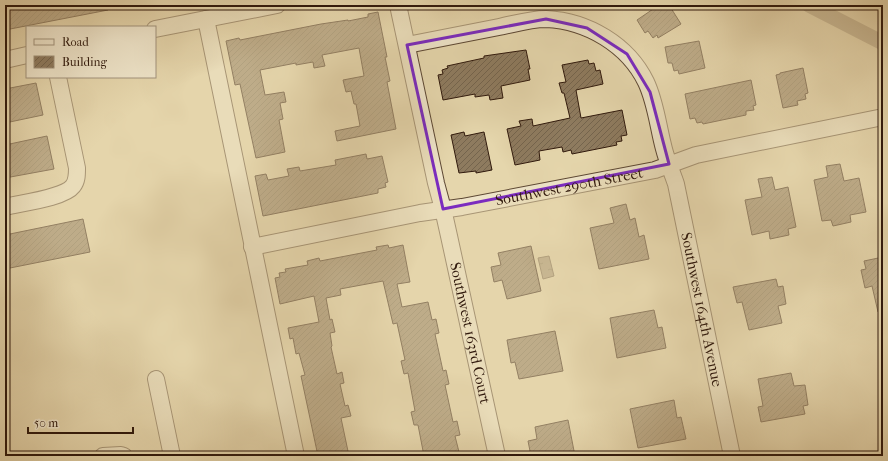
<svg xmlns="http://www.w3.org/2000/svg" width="888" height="461" font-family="'IM FELL French Canon',serif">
	<defs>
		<pattern id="water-ripples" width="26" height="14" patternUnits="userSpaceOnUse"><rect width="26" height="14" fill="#a79676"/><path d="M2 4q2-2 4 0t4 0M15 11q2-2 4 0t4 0" fill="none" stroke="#887a5f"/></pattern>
		<pattern id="building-hatch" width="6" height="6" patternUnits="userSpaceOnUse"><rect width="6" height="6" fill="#8e7b5f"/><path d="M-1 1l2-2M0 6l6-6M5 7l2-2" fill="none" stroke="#74644d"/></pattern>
	</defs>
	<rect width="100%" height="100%" fill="#e5d6ac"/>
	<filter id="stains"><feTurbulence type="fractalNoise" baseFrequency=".005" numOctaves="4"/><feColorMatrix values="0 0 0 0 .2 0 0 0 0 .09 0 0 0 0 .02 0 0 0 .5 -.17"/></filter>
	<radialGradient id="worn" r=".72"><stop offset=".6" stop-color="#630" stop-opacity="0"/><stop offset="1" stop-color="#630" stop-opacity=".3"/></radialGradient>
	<polygon fill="url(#water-ripples)" stroke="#77644c" points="549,256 554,276 543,279 538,258"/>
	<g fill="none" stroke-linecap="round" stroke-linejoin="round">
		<polyline stroke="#a79676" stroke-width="15" points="809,5 883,43"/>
	</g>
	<g fill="url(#building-hatch)" stroke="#30190c">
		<polygon points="5,5 107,5 108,10 5,30"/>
		<polygon points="659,5 669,5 681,24 658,38 657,35 653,38 648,31 645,33 637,20"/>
		<polygon points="378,12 387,57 385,57 390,81 387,82 396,129 337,141 335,131 360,126 356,104 354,104 351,91 346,92 343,80 364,76 359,48 322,55 325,66 314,68 313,62 296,65 296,63 260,70 265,95 284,92 286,102 280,103 283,119 279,120 285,152 256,158 240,84 235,85 226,41 239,38 240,40 321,24 348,20 348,21 368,17 368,14"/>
		<polygon points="699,41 705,68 679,74 678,70 674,71 672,63 668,63 665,47"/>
		<polygon points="526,50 530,69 528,69 530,80 501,86 503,98 490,100 489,95 475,97 475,94 443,100 438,75 443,74 442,70 448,68 447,66 484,58 484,56"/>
		<polygon points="588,60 589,64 594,63 596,71 600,70 603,84 576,90 581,118 622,110 627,135 621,136 622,141 616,142 617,145 572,154 571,150 563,152 562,147 539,151 540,160 515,165 507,129 521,126 519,121 532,119 533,126 570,118 564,93 562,93 559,83 566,82 562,65"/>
		<polygon points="803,68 808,93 805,94 806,99 797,101 798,105 783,108 776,75 780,74 780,73"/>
		<polygon points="751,80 756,105 753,106 754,110 746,111 746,115 703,124 702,122 697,123 695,118 690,119 685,94"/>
		<polygon points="36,83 43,115 5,123 5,89"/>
		<polygon points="464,132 465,136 484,132 492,170 476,173 476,171 459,173 451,135"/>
		<polygon points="47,136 54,169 5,178 5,145"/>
		<polygon points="366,154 367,159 382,156 388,182 385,183 386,187 378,189 378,193 263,216 255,176 266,174 268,180 289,176 287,169 299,167 300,171 336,165 335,160"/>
		<polygon points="840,164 844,181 859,178 866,212 850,215 851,222 833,226 831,220 822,221 814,180 828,177 826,166"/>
		<polygon points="772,177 775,190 788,187 796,227 788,229 789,235 770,239 769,231 752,235 745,200 762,197 758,179"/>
		<polygon points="626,204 630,220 635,218 639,237 644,235 649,259 599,269 590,228 614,223 610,208"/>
		<polygon points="83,219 90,252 5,269 5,235"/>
		<polygon points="388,245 389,248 403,245 410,282 397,284 402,307 428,302 432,320 436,319 439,333 435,334 443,371 446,370 449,384 445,385 453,422 457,421 460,435 455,436 460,456 424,456 418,425 414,425 411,412 415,411 408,373 404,374 401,361 405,360 397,323 393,324 383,281 340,289 341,295 326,298 330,320 332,319 335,332 330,333 332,346 331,347 337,374 342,372 344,383 340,384 345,406 348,405 351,416 341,418 349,456 318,456 301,376 305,375 299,353 296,354 293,338 290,339 288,328 319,322 314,296 280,304 275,278 280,277 279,273 286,272 285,269 308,265 307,261 319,258 320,261 377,250 376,247"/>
		<polygon points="531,246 541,291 507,299 502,280 494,282 491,267 501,265 498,253"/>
		<polygon points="883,257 883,311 878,312 872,286 865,288 861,270 866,269 864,261"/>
		<polygon points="776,279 778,287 783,286 786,304 778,306 782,323 749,330 742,302 737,303 733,287"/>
		<polygon points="654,310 658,328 662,327 666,348 617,358 610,318"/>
		<polygon points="555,331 563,371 519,379 515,362 511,363 507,340"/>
		<polygon points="791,373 794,386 805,385 808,405 803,406 805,414 761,422 758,407 763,406 758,379"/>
		<polygon points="674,400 677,418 681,417 686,439 638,448 630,409"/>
		<polygon points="568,420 575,456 531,456 528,441 537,439 535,427"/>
	</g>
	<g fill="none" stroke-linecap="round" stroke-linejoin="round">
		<defs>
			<g id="minor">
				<path id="s1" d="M 398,5 L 436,183 L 443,209 L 449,236 L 497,456"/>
				<polyline points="206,19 296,456"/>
				<polyline points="155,29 277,5"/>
				<path id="s2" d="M 407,45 C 437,39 468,33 499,27 C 514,24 530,19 546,19 C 588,21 628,45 646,82 C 656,103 658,127 664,149 C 667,161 672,172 676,184 L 732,456"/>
				<polyline points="5,60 27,55"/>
				<path d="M 5,207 C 21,203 64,198 73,186 C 77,181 77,175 77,168 L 58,77"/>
				<path id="s3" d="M 252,247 L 420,213 L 462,207 L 655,170 L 696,155 L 883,117"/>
				<polyline points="156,379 172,456"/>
				<polyline points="103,456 121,455 124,456"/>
			</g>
		</defs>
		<use href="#minor" stroke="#5d4834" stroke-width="18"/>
		<use href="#minor" stroke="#eee4c9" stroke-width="16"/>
	</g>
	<path d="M0 0H888V461H0ZM 546,19 L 587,28 L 627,54 L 650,92 L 669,164 L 443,209 L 407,45 Z" fill="#e5d6ac" fill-opacity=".55" fill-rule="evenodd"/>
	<path fill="none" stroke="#7b2cbf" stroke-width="3" stroke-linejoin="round" d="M 546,19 L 587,28 L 627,54 L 650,92 L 669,164 L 443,209 L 407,45 Z"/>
	<g text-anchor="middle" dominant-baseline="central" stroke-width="3" stroke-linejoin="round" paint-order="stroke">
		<g font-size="15" fill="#30190c" stroke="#eee4c9">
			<text stroke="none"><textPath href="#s3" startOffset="323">Southwest 290th Street</textPath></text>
			<text stroke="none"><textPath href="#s2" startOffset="500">Southwest 164th Avenue</textPath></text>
			<text stroke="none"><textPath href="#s1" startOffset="336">Southwest 163rd Court</textPath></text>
		</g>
	</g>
	<rect width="888" height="461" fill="none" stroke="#e5d6ac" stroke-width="20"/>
	<rect x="6" y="6" width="876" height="449" fill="none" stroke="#30190c" stroke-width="2"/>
	<rect x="10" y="10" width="868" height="441" fill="none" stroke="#30190c"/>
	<rect x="26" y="26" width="130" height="52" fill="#eee4c9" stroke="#a2937d"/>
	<rect x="34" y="39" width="20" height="6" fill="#eee4c9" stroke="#a2937d"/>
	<text x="62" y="46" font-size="12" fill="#30190c">Road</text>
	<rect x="34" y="56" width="20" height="12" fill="url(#building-hatch)" stroke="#a2937d"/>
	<text x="62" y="66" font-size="12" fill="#30190c">Building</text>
	<path d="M28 427v6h105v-6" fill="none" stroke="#30190c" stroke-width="2"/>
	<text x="34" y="427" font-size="12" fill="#30190c" stroke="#eee4c9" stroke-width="3" paint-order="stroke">50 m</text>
	<rect width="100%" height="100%" filter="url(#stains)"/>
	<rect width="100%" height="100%" fill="url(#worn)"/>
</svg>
